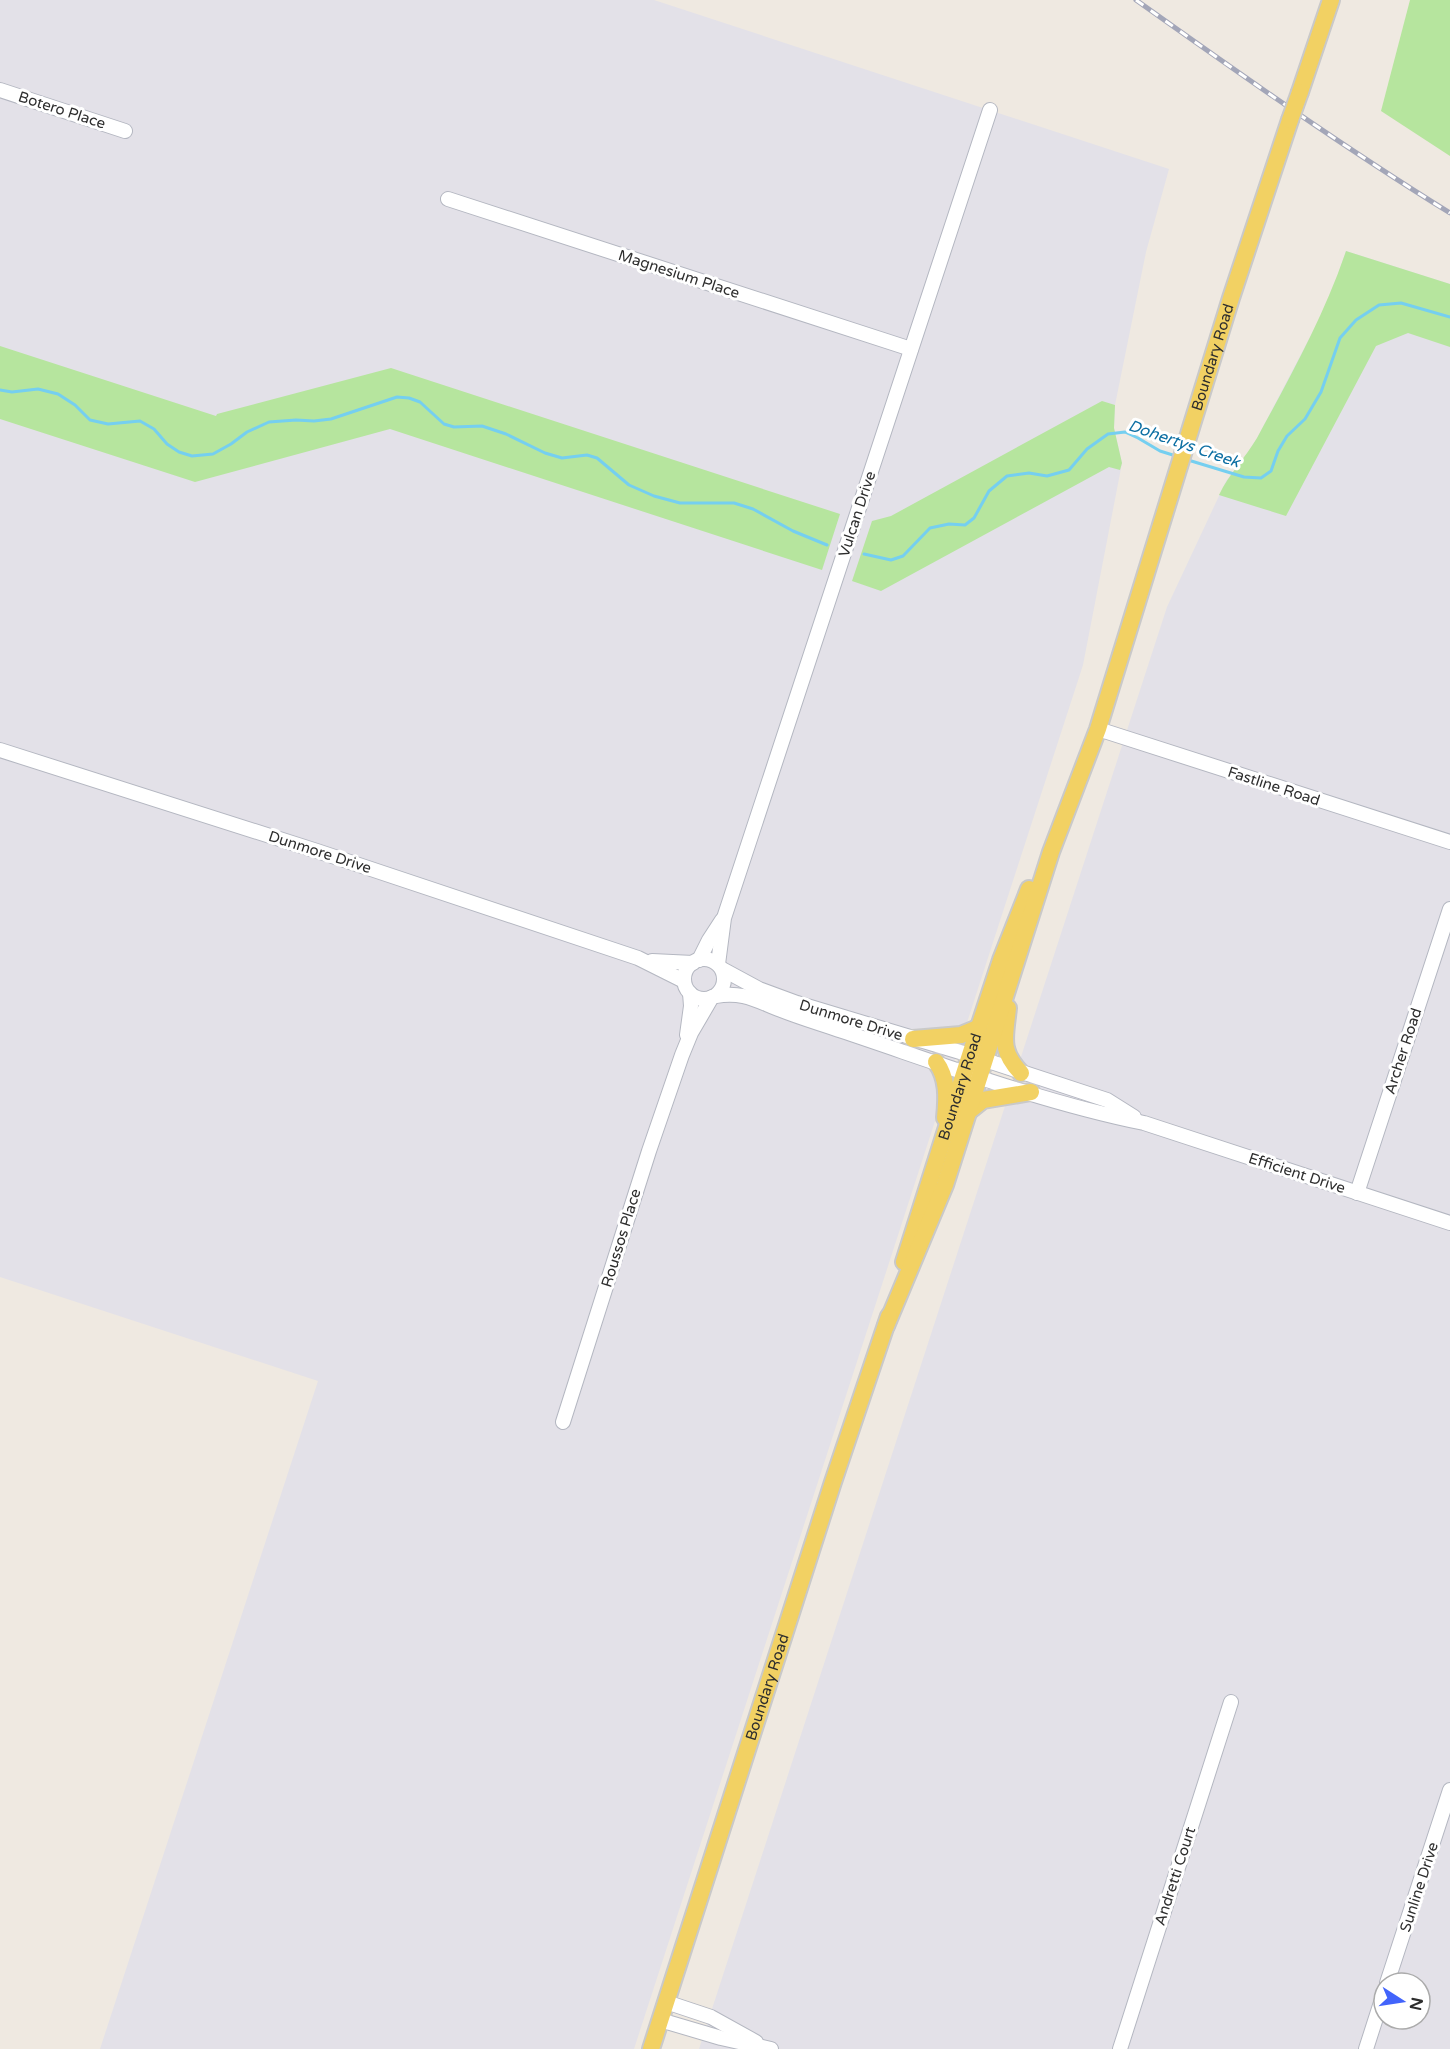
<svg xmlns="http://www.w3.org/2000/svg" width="1450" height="2049" font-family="'Varela Round',sans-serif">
	<rect width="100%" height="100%" fill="#efe9e1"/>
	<g fill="#e3e1e8" fill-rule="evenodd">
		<polygon points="0,0 654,0 1169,169 1146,252 1115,405 1114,428 1122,463 1083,665 634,2049 100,2049 318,1381 0,1277"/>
		<path d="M 1346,251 L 1450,284 L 1450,2049 L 699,2049 L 1167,607 L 1226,481 L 1240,464 L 1256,440 L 1320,318 L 1334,286 ZM 1384,1983 L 1420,1983 L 1420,2019 L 1384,2019 Z"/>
	</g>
	<g fill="#b6e59e">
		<polygon points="1410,0 1450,0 1450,156 1381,111"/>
		<path d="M 1346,251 L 1450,284 L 1450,347 L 1408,333 L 1376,346 L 1286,516 L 1219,495 C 1229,474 1245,458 1257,438 C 1290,377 1324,316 1346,251 Z"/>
		<polygon points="0,346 216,416 217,414 391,368 840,514 822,570 390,429 195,482 0,419"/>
		<polygon points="1102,401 1115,405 1114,428 1122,463 1120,470 1109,467 881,591 852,581 872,521 891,516"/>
	</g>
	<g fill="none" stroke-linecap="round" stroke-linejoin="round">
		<g stroke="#75cff0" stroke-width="3">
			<polyline points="0,390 12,392 38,389 58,394 75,405 90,420 108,424 140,421 154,429 167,444 179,452 192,456 213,454 231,444 247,432 269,422 296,420 314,421 331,419 397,397 409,398 420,402 444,424 454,427 482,426 506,434 545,453 562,458 587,455 597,458 629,485 654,496 680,503 734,503 753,509 793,531 827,545"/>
			<polyline points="1188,460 1244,477 1261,478 1271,471 1278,451 1287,436 1305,419 1321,392 1340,338 1356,320 1379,305 1401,303 1450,317"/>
			<polyline points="864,554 891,560 903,556 930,528 949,524 965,525 974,518 989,491 1007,476 1029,473 1047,476 1069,470 1087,449 1108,434 1125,432 1138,438 1160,451 1176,456"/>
		</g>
		<defs>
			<g id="minor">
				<polyline points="0,90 125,131"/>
				<polyline points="448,199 911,349"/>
				<polyline points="1098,729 1450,842"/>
				<polyline points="0,750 317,851 638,958 684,981"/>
				<circle cx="704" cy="979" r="20"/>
				<polyline points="699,960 709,940 722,920"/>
				<polyline points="652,961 693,963"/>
				<polyline points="718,964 724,918 990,110"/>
				<polyline points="722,969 759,989 797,1003 970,1055 1107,1100 1134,1117"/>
				<path d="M 716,996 C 743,991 757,1001 781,1010 C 801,1018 822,1024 842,1031 C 941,1064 1041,1102 1144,1123 L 1450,1223"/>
				<polyline points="687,1035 691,1006 690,993"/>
				<polyline points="1357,1193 1450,909"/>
				<polyline points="563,1422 649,1151 682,1055 691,1033 712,997"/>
				<polyline points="1387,1983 1450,1790"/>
				<polyline points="666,2002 711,2017 756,2042"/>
				<polyline points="660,2020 721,2038 771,2049"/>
				<polyline points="1120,2049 1231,1702"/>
				<polyline points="1366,2049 1384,1993"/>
			</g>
			<g id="major">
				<polyline points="1300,92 1331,0"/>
				<path d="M 1008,1008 C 1005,1037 999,1050 1021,1073"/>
				<polyline points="913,1039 961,1035 978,1028"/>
				<path d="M 936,1062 C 948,1078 947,1098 945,1118"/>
				<polyline points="968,1112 983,1100 1031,1092"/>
				<path id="s1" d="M 904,1262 L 978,1030 L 1001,960 L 1029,889"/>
				<path id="s2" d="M 886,1326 L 945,1185 L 1051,852 L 1098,729 L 1231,298 L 1290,120"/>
				<path id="s3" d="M 651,2049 L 833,1482 L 889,1316"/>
			</g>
		</defs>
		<use href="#minor" stroke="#b4b7c1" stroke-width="16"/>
		<use href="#major" stroke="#c9c9c9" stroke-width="20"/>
		<use href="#minor" stroke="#fff" stroke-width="14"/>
		<use href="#major" stroke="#f2d163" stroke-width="16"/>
		<defs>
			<path id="rail" d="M 1136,0 C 1240,74 1342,146 1450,213"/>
		</defs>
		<use href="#rail" stroke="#a3a6b8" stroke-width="5"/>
		<use href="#rail" stroke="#fff" stroke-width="3" stroke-dasharray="9" stroke-linecap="butt"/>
		<defs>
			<polyline id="major-bridge" points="1290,120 1300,92"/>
		</defs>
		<use href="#major-bridge" stroke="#c9c9c9" stroke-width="20" stroke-linecap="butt"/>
		<use href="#major-bridge" stroke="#f2d163" stroke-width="16"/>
	</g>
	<g text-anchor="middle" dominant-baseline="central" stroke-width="6" stroke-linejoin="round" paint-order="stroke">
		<g font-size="15" fill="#2e2e2e" stroke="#fff">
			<text transform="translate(62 110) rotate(18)">Botero Place</text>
			<text transform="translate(679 274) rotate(18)">Magnesium Place</text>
			<text stroke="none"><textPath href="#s2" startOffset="1023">Boundary Road</textPath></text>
			<text transform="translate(857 514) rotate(-72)">Vulcan Drive</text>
			<text transform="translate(1274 786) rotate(18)">Fastline Road</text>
			<text transform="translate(320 852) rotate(18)">Dunmore Drive</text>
			<text transform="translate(851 1020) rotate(17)">Dunmore Drive</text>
			<text transform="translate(1403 1051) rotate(-72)">Archer Road</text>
			<text stroke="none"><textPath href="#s1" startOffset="184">Boundary Road</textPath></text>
			<text transform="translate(1297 1173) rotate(18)">Efficient Drive</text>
			<text transform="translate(621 1238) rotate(-73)">Roussos Place</text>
			<text stroke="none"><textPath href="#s3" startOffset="380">Boundary Road</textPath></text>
			<text transform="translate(1175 1876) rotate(-72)">Andretti Court</text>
			<text transform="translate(1419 1887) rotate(-72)">Sunline Drive</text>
		</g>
		<g font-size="16" font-style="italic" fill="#0d6fa3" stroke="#fff">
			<text transform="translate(1184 444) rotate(19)">Dohertys Creek</text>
		</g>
	</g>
	<g transform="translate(1402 2001) rotate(102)"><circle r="28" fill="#ffffff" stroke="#ababab" stroke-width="1.5"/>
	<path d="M0-4.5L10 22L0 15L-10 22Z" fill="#4264fb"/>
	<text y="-9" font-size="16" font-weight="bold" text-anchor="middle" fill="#2e2e2e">N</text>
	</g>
</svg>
